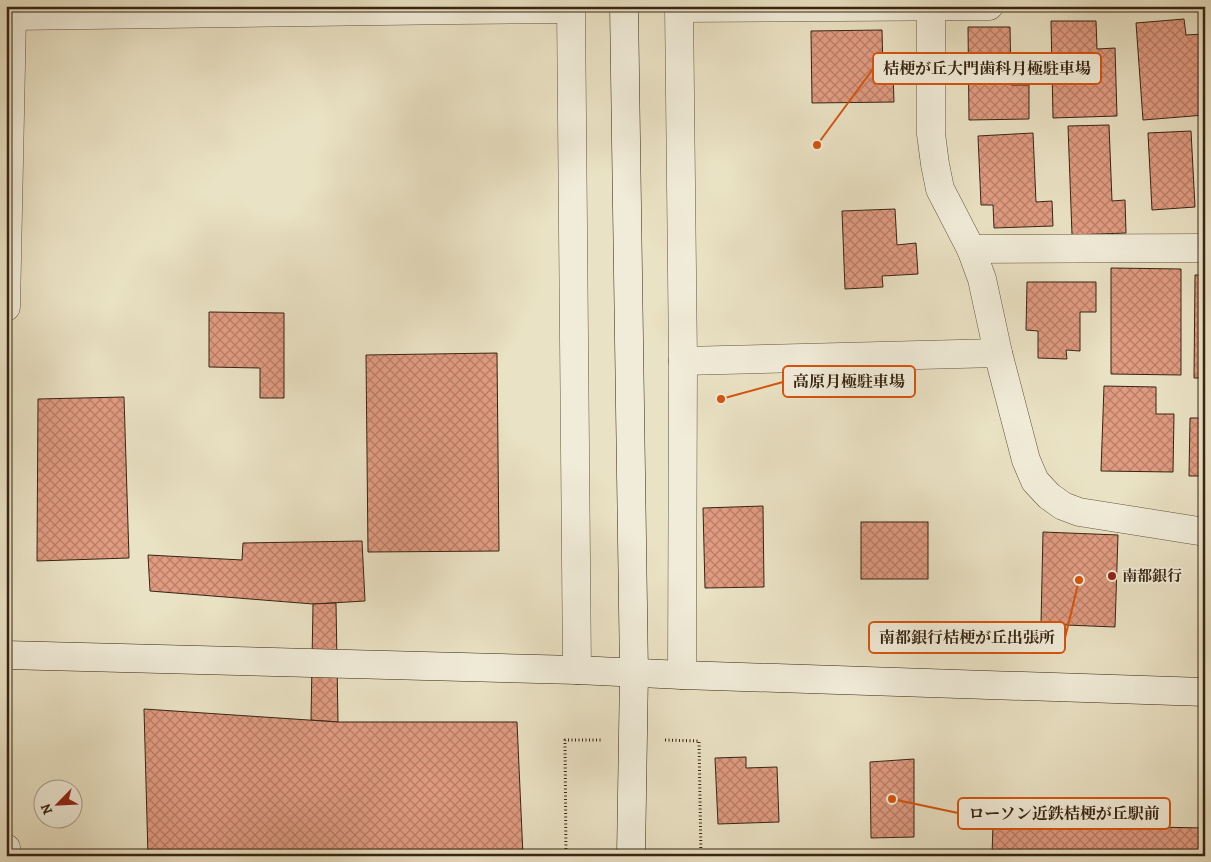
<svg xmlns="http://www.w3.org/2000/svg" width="1211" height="862" font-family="Alegreya,'Noto Serif JP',serif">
	<defs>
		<pattern id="building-cross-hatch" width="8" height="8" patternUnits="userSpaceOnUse" patternTransform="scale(1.25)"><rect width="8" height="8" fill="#e19b81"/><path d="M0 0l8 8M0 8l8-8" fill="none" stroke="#b77e68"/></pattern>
	</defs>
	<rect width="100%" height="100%" fill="#eae2c4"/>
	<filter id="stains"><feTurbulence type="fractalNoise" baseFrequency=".004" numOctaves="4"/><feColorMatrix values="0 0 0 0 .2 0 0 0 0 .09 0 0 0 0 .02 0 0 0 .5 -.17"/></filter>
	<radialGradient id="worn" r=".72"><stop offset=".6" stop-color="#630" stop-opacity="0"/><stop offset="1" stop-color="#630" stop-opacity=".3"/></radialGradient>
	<g fill="url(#building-cross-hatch)" stroke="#372512">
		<polygon points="1184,19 1186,35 1203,34 1205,59 1205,115 1143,120 1136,23"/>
		<polygon points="1051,21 1096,21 1097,49 1115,48 1117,116 1053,118"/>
		<polygon points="968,27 1010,27 1011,85 1029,85 1029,119 969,120"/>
		<polygon points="882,30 883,73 893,73 894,102 812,103 811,31"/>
		<polygon points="1109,125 1112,201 1125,200 1126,233 1072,235 1068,126"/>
		<polygon points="1191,131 1195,207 1152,210 1148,133"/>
		<polygon points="1033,133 1036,202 1052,201 1053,226 994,228 993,205 981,205 978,136"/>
		<polygon points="895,209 897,245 916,243 918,274 882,276 883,287 845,289 842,211"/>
		<polygon points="1111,268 1181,269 1181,375 1111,374"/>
		<polygon points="1195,275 1205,275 1205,378 1194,378"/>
		<polygon points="1027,282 1096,282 1096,312 1080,312 1080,351 1066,350 1067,359 1038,358 1038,331 1026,330"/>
		<polygon points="209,312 284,313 284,398 260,398 260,368 209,367"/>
		<polygon points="497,353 499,551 368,552 366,355"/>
		<polygon points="1104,386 1156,387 1156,414 1174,414 1173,472 1101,471"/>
		<polygon points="124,397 129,558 37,561 38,399"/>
		<polygon points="1190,418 1205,418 1205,476 1189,476"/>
		<polygon points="763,506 764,587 705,588 703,508"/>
		<rect x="861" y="522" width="67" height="57"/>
		<polygon points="1043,532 1118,535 1115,627 1041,624"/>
		<polygon points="362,541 365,601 313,604 150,591 148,555 242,560 243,543"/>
		<polygon points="336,603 338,722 311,720 313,604"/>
		<polygon points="144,709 338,722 517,722 523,856 148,856"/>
		<polygon points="746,757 746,768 777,767 779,822 718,824 715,758"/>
		<polygon points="914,759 914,837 871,838 870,762"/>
		<polygon points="993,824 1205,828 1205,856 992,856"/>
		<polygon points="940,851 940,856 784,856 784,852"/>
	</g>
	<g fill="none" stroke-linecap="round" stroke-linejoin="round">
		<defs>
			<g id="street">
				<polyline points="571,6 577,670"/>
				<polyline points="679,6 683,361 682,675"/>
				<polyline points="931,6 931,134 935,164 940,189 971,249 982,279 998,353 1026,460 1035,481 1049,496 1063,506 1079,512 1205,532"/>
				<polyline points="679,8 989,6"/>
				<polyline points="12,16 456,10 571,9"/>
				<polyline points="971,249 1205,248"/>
				<polyline points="6,307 12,16 10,6"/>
				<polyline points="683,361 998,353"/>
				<polyline points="6,848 7,856"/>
			</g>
			<g id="secondary">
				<polyline points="624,6 634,673 631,856"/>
				<polyline points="6,655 577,670 682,675 1205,692"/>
			</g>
		</defs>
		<use href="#street" stroke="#64543e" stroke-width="29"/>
		<use href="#secondary" stroke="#372512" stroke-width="29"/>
		<g stroke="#372512" stroke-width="3" stroke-dasharray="1 2.5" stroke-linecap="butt">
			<polyline points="665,740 699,741 701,856"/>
			<polyline points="566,856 565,740 601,740"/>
		</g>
		<use href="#street" stroke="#f1ecd9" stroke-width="28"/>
		<use href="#secondary" stroke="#f1ecd9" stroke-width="28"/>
	</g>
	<circle fill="#8f2418" stroke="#f1ecd9" stroke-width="2" cx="1112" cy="576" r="5"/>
	<g text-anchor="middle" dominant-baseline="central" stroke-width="4" stroke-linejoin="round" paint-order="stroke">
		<g font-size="15" font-weight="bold" fill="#372512" stroke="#f1ecd9" text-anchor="start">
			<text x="1122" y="576">南都銀行</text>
		</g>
	</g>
	<path fill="none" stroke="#d6540d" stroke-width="2" d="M817 145L873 69M721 399L783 382M1079 580L1065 638M892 799L958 813"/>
	<g fill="#d6540d" stroke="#f1ecd9" stroke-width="2">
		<circle cx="817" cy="145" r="5"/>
		<circle cx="721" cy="399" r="5"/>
		<circle cx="1079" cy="580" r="5"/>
		<circle cx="892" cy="799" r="5"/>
	</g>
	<g fill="#f1ecd9" stroke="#d6540d" stroke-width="2">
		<rect x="873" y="53" width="228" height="31" rx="5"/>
		<rect x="783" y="366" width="132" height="31" rx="5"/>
		<rect x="869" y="622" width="196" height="31" rx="5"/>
		<rect x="958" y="798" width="212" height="31" rx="5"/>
	</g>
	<g font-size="16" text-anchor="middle" font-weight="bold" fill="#372512">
		<text x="987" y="74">桔梗が丘大門歯科月極駐車場</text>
		<text x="849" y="387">高原月極駐車場</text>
		<text x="967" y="643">南都銀行桔梗が丘出張所</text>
		<text x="1064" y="819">ローソン近鉄桔梗が丘駅前</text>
	</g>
	<rect width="1211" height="862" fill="none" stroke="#eae2c4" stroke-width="25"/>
	<rect x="8" y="8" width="1196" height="847" fill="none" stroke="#372512" stroke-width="2.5"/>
	<rect x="12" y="12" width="1186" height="837" fill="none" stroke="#372512"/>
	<g transform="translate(58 804) rotate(246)"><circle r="24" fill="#f1ecd9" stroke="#a79c89"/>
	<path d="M0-4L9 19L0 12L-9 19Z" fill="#8f2418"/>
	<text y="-8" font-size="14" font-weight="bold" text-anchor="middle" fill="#372512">N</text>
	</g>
	<rect width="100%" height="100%" filter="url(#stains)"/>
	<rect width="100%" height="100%" fill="url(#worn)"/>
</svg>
